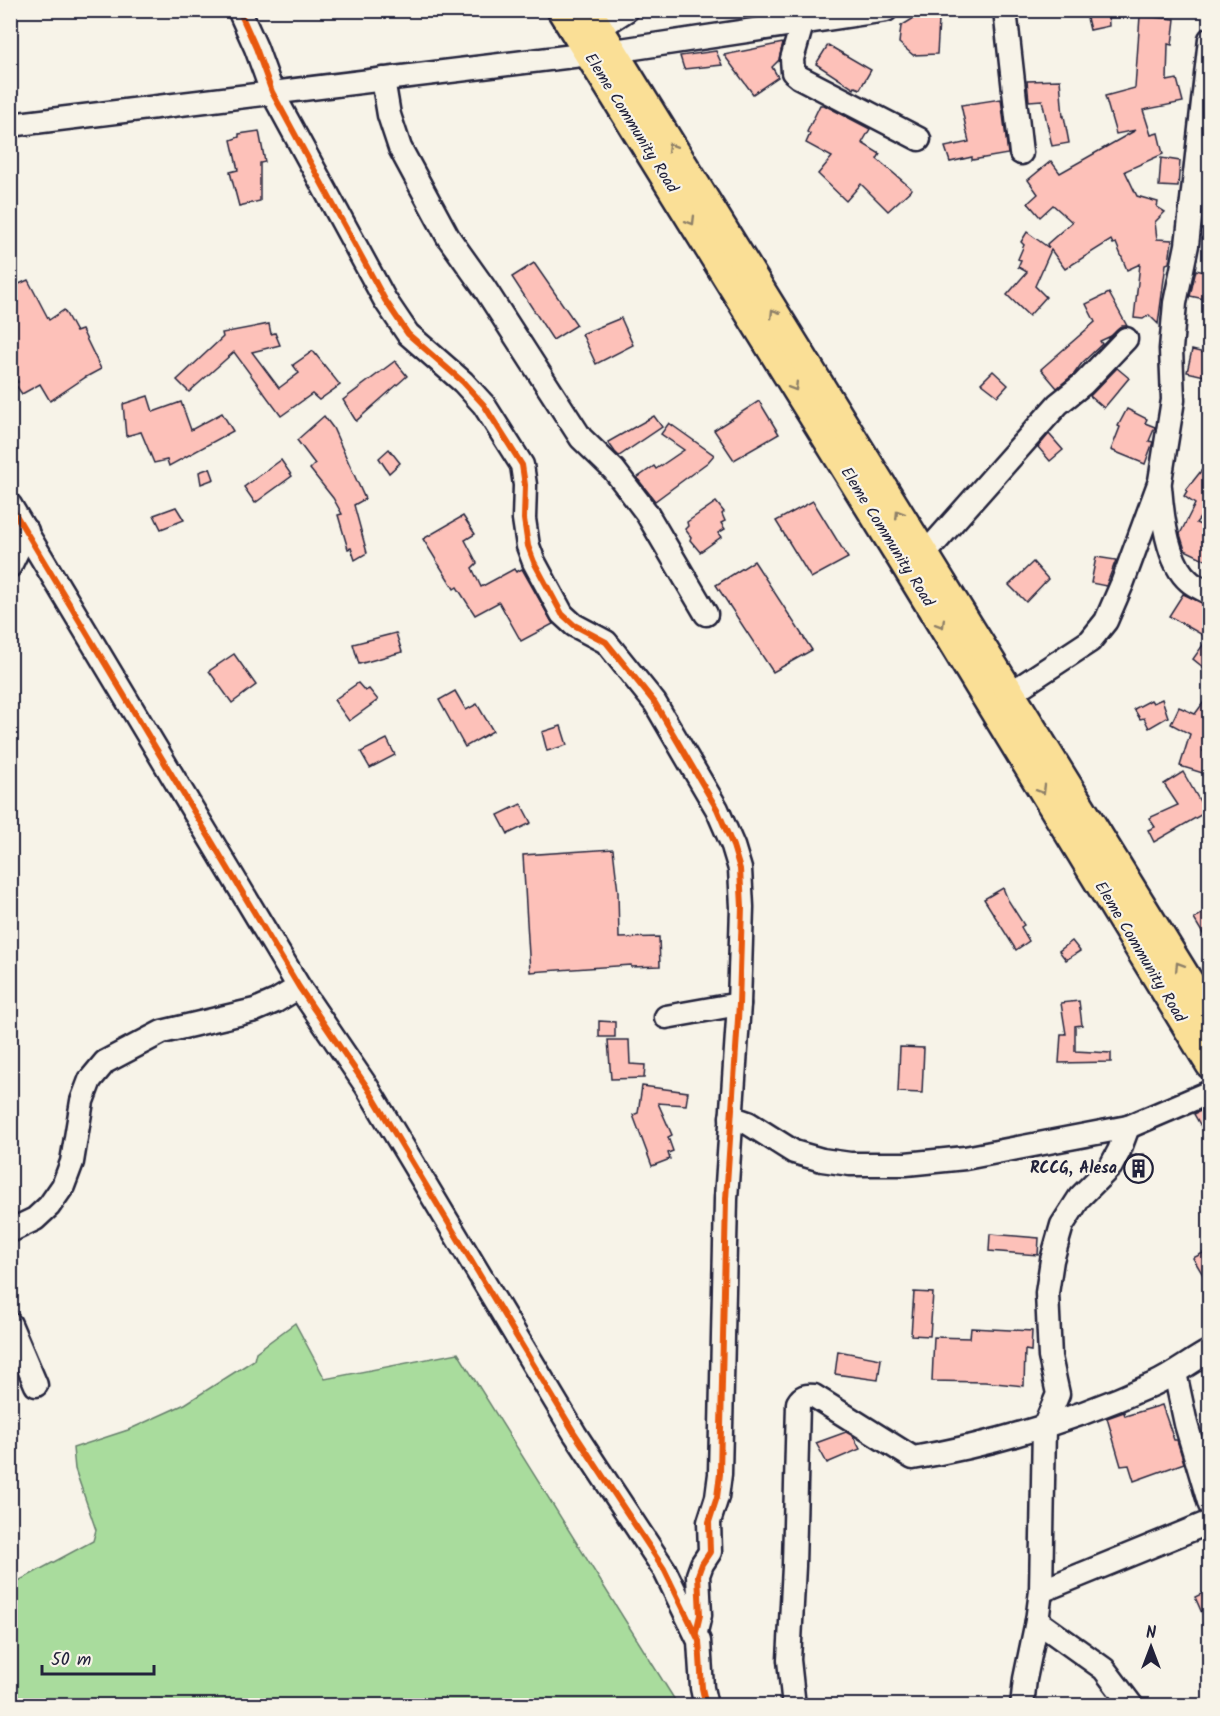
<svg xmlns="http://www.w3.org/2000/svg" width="1220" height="1716" font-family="Kalam,sans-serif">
	<rect width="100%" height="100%" fill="#f7f3e8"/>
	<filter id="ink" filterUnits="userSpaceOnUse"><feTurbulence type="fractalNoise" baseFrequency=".0167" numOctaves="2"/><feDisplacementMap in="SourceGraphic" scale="12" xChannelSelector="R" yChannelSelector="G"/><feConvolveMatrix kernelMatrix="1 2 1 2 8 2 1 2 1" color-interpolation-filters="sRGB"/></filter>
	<g filter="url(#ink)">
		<polygon fill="#a9dc9d" stroke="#667f6c" stroke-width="1.5" points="295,1323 325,1379 458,1353 678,1705 11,1705 11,1585 93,1541 96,1530 75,1469 73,1448 128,1430 185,1404 254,1360 256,1352"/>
		<g fill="#fdc1b9" stroke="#22223b" stroke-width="1.5">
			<polygon points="1085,10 1108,10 1109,26 1090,30"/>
			<polygon points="1140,16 1175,19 1172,45 1168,44 1167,81 1177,79 1183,102 1143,110 1151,135 1158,133 1163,154 1125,171 1137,196 1158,202 1157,207 1165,212 1155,222 1157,239 1172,240 1169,263 1166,264 1158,324 1149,315 1143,319 1134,318 1140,264 1127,270 1116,243 1113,244 1111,240 1065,269 1051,250 1035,286 1046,297 1029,316 1007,295 1027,272 1018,267 1021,260 1018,259 1024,245 1021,242 1027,232 1049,248 1047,244 1072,222 1053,205 1040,217 1028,203 1038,194 1028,180 1051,161 1060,173 1136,130 1116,134 1105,96 1135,88"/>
			<polygon points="914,18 939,20 937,54 913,55 899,43 901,26"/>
			<polygon points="783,43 779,60 772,67 778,77 753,94 724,55"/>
			<polygon points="828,45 871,70 860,89 855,87 854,89 816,64"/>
			<polygon points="716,51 722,65 684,69 680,56"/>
			<polygon points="1060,80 1063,117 1064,116 1069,143 1052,146 1042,100 1029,101 1027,81"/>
			<polygon points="1001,99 1008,154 972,160 972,157 950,162 945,147 969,142 961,105"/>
			<polygon points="820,105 824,105 870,129 862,143 880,154 877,159 912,189 888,211 861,184 846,201 818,174 832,157 806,143 810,134 807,132"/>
			<polygon points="259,131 265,162 260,163 260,201 239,206 230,172 238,170 231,140 239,137 239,134"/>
			<polygon points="1161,158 1180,161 1178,187 1159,186"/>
			<polygon points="534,263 577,325 553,340 512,277"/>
			<polygon points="1196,270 1209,273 1209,300 1190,296"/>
			<polygon points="28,280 49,320 64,310 76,332 82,330 101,369 86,377 50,401 40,384 22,394 15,384 18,382 10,368 10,288"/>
			<polygon points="1109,293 1127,326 1122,326 1111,336 1100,341 1102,344 1082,363 1074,374 1057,388 1041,369 1095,322 1086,304"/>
			<polygon points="621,318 633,345 596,364 582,334"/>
			<polygon points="269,324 271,334 275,333 280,345 252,352 279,388 299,373 293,365 313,351 340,385 319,400 312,394 281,416 234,352 189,392 177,380 223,337 222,333"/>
			<polygon points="1192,350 1209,354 1209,377 1187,372"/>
			<polygon points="395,361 407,376 356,421 343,400"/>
			<polygon points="1117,368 1129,378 1104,408 1090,396"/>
			<polygon points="993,371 1008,385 998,396 981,383"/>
			<polygon points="148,396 153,412 181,402 191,430 222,413 233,431 169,466 167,460 154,463 141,432 126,436 123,404"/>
			<polygon points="759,401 779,434 734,460 714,430"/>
			<polygon points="1127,409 1147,419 1145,423 1155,427 1149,441 1153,442 1145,464 1111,450 1120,427 1118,426"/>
			<polygon points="324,416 333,428 365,499 354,505 367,553 355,560 351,548 348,549 338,515 342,514 333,498 310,469 315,464 297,440"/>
			<polygon points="654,416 662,427 619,456 615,452 608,442"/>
			<polygon points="669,423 714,455 708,462 655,501 637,478 654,466 656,469 684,450 661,434"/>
			<polygon points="1049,434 1063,450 1050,461 1038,447"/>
			<polygon points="389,449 400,463 389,473 379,458"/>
			<polygon points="281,460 292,476 255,503 244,487"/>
			<polygon points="1209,461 1209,506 1196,523 1209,529 1209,553 1206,560 1185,550 1180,534 1195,504 1184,496 1187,491 1186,490"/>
			<polygon points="210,468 214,479 201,484 199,472"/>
			<polygon points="813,501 848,558 811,578 776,521"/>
			<polygon points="716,502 724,512 722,514 725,521 721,523 725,529 718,533 721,537 700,552 690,540 691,537 685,529 688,526 687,522"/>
			<polygon points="176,507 184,520 161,529 154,515"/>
			<polygon points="463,516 475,534 465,540 477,563 472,568 481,587 514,569 516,572 522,569 553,624 521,641 499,602 475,615 457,587 454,589 423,539"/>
			<polygon points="1096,557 1116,560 1106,586 1091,583"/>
			<polygon points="754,561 812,650 773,672 716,585"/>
			<polygon points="1033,562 1048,579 1026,602 1009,585"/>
			<polygon points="1183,594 1209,606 1209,672 1193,659 1208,638 1169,616"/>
			<polygon points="396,633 402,652 359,664 353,644"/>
			<polygon points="234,654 256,685 232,703 209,671"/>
			<polygon points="358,683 365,691 369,689 378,700 349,721 334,700"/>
			<polygon points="455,691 466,710 477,704 493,731 465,747 439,700"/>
			<polygon points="1209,695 1209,737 1203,751 1209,753 1209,775 1180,766 1190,734 1171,724 1179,707 1195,714"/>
			<polygon points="1162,699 1168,717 1149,728 1144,718 1140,719 1134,709 1151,700 1153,703"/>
			<polygon points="561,726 567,745 547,751 542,732"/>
			<polygon points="387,739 395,755 370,768 361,752"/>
			<polygon points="1183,772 1206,812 1154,842 1148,830 1155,827 1149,818 1178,805 1164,784"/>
			<polygon points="521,804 531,823 508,834 498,815"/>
			<polygon points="613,849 618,892 619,938 659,937 660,966 631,967 631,965 530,972 523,855"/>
			<polygon points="1003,888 1008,900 1024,925 1021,927 1029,941 1016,950 984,899"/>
			<polygon points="1209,909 1209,944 1194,919"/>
			<polygon points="1072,941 1080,951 1066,960 1059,951"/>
			<polygon points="1079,1001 1082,1025 1075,1026 1075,1051 1111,1053 1111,1062 1059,1063 1061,1034 1066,1034 1061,1003"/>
			<polygon points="599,1021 615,1022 615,1037 599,1037"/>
			<polygon points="608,1040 629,1040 630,1064 645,1065 644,1078 611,1079"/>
			<polygon points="900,1047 924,1048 922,1093 898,1092"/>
			<polygon points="642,1086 688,1092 686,1105 658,1103 672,1135 668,1137 673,1151 668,1153 670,1159 652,1166 633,1115 638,1113"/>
			<polygon points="1205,1109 1209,1116 1209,1140 1194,1114"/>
			<polygon points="1144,1154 1149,1178 1132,1181 1128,1163 1131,1156"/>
			<polygon points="990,1234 1039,1238 1038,1255 989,1251"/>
			<polygon points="1209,1250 1209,1285 1193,1258"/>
			<polygon points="914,1292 933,1293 930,1336 911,1335"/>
			<polygon points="971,1328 1032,1331 1031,1351 1025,1350 1024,1386 985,1382 932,1381 934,1337 970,1338"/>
			<polygon points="838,1351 881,1359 878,1380 835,1374"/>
			<polygon points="1162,1405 1174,1440 1177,1440 1184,1463 1134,1481 1129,1465 1121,1466 1107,1418 1124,1412 1125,1416"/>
			<polygon points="846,1432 853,1436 860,1449 827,1463 816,1443"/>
			<polygon points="1209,1590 1209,1629 1195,1597"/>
		</g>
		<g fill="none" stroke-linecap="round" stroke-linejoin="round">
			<defs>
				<g id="minor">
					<polyline points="239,10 256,48 272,92 385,300 408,334 463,382 484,405 522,465 525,485 524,519 528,546 534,562 562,614 574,625 606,642 655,703 717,809 733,846 740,869 742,907 739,1004 726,1199 720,1474 717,1497 709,1522 710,1552 702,1564 698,1575 700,1615 696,1632"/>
					<polyline points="1005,10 1021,153"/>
					<polyline points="802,24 792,59 793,72 799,77 919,139"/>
					<polyline points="599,28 627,10"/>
					<polyline points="383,79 389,115 400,148 448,237 485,289 581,438 614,470 646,512 706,614"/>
					<polyline points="10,125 614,51 886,10"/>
					<path d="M 1160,487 C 1162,513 1167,563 1189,581 C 1194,586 1203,589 1210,593"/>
					<polyline points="10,505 299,987 367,1087 575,1434 664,1569 699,1641 702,1688 706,1706"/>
					<polyline points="924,555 1058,404 1083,384 1126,339"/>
					<polyline points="10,566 27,531"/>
					<polyline points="1011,693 1090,641 1106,621 1122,584 1160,481 1173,400 1171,349 1175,303 1187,245 1210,39"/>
					<polyline points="666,1017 739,1004"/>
					<polyline points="731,1117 748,1123 794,1152 822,1160 850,1164 906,1164 965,1158 1128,1127 1210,1092"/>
					<polyline points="10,1231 35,1219 49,1206 63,1186 72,1162 82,1101 90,1080 105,1062 162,1032 255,1010 276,1001 299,987"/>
					<polyline points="10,1324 36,1385"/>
					<polyline points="1175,1373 1186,1424 1210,1505"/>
					<polyline points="1041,1591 1210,1522"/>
					<polyline points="1037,1621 1104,1669 1132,1706"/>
					<path d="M 794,1706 L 789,1660 L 794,1566 L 798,1403 C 802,1396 806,1395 814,1396 L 913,1458 C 996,1444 1077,1419 1154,1384 C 1174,1375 1191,1361 1210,1351"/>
					<polyline points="1022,1706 1025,1679 1037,1621 1041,1591 1044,1427 1058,1394 1050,1357 1047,1293 1052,1260 1062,1225 1080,1197 1111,1166 1119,1151 1128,1127"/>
				</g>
				<g id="major">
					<polyline points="561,10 900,557 1210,1065"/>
					<polyline points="588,10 1210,1015"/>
				</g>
			</defs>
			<use href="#minor" stroke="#22223b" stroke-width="27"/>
			<use href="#major" stroke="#22223b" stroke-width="32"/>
			<use href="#minor" stroke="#f7f3e8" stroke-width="22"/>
			<use href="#major" stroke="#fadf96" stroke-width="27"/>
			<defs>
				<g id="cycleway">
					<polyline points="239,10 256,48 272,92 385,300 408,334 463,382 484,405 522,465 525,485 524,519 528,546 534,562 562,614 574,625 606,642 655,703 717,809 733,846 740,869 742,907 739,1004 726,1199 720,1474 717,1497 709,1522 710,1552 702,1564 698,1575 700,1615 696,1632"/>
					<polyline points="10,505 299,987 367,1087 575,1434 664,1569 699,1641 702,1688 706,1706"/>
				</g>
			</defs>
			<use href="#cycleway" stroke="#f7f3e8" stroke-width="10"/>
			<use href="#cycleway" stroke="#e8590c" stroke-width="6"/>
		</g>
		<defs><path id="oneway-chevron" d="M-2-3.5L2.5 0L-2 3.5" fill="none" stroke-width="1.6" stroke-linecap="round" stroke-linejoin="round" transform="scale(1.5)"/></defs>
		<g stroke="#8e8068">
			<use href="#oneway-chevron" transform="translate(671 147) rotate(-122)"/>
			<use href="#oneway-chevron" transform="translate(691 221) rotate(59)"/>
			<use href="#oneway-chevron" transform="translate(774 313) rotate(-122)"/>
			<use href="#oneway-chevron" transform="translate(794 387) rotate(58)"/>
			<use href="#oneway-chevron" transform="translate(899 514) rotate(-122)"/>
			<use href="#oneway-chevron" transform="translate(941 624) rotate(59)"/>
			<use href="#oneway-chevron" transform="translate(1042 790) rotate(59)"/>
			<use href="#oneway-chevron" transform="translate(1179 966) rotate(-122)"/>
		</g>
	</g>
	<defs>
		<symbol id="building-ring" viewBox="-11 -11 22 22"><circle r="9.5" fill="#f7f3e8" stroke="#22223b" stroke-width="1.5"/><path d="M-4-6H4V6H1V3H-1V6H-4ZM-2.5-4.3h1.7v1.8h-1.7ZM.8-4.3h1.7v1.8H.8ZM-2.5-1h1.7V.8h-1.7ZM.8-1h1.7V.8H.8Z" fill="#22223b"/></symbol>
	</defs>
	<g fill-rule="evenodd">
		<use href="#building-ring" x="1122" y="1152" width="33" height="33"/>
	</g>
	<g text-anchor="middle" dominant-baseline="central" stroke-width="4.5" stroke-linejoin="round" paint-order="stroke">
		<g font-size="16" fill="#22223b" stroke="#f7f3e8">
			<text transform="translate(631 123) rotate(58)">Eleme Community Road</text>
			<text transform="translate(887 537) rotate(58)">Eleme Community Road</text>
			<text transform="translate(1140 952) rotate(59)">Eleme Community Road</text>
		</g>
		<g font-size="16" font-weight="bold" fill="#22223b" stroke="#f7f3e8" text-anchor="end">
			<text x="1117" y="1168">RCCG, Alesa</text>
		</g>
	</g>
	<rect width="1220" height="1716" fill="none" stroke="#f7f3e8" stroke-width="36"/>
	<rect x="18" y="18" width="1184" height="1680" fill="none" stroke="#22223b" stroke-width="2" filter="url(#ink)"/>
	<g transform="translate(1151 1647)" stroke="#f7f3e8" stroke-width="4.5" paint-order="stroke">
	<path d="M0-4.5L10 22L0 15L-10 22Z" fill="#22223b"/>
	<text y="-9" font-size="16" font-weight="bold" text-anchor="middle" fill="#22223b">N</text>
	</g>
	<path d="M42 1665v9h112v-9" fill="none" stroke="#22223b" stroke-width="3"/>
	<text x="51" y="1665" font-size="18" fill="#22223b" stroke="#f7f3e8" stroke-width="4.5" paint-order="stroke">50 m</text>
</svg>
